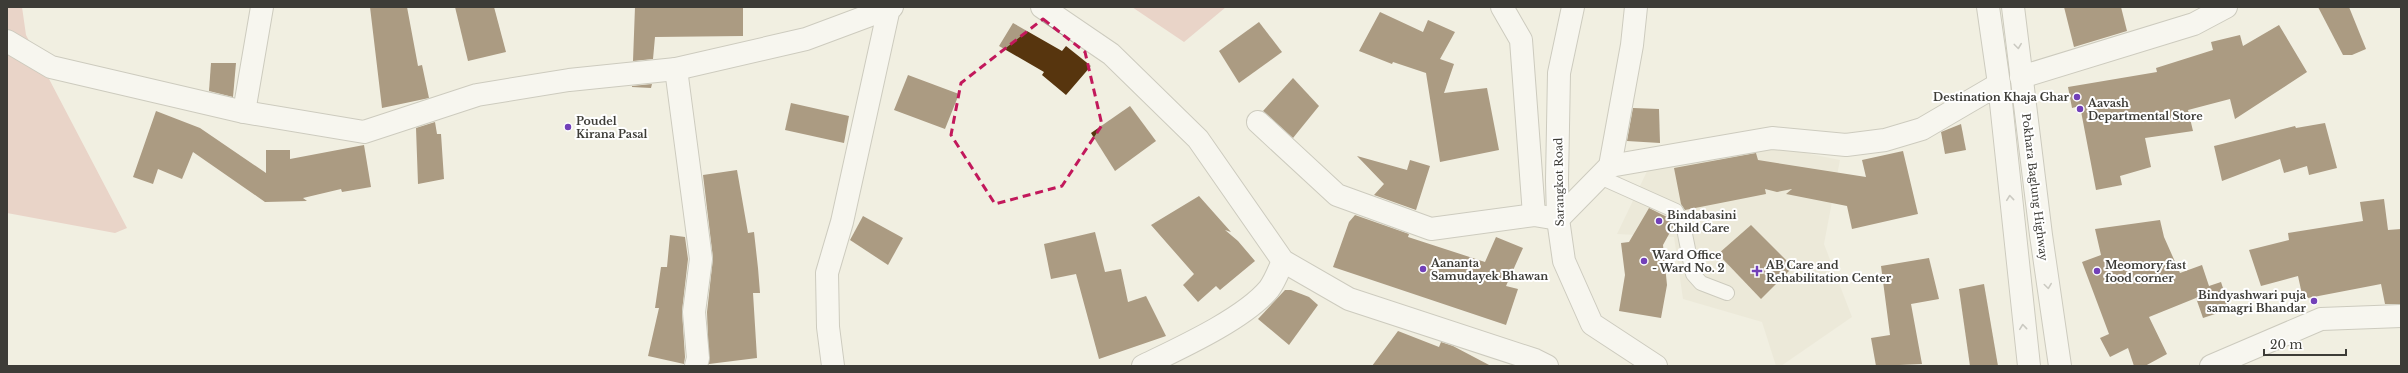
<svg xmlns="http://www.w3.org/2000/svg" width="2408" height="373" font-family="'Libre Baskerville',serif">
	<rect width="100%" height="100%" fill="#f1efe1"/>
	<polygon fill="#e7e3ce" points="1760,144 1840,160 1824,244 1852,317 1781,366 1776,366 1762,322 1683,299 1674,237 1617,234 1650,165"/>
	<g fill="#e1b3a8">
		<polygon points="7,7 22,7 26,35 127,228 115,233 7,213"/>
		<polygon points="1132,7 1226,7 1184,42"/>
	</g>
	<g fill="#57350e">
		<polygon points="370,7 407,7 418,66 422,65 429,98 382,108"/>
		<polygon points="455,7 494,7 506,52 468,61"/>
		<polygon points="635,7 743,7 743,36 655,37 653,59 633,61"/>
		<polygon points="2064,7 2121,7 2127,31 2074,47"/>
		<polygon points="2318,7 2349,7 2366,49 2352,55 2343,55"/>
		<polygon points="1380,12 1423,32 1428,20 1455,32 1440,59 1454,64 1444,93 1487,88 1499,150 1440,162 1426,73 1393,62 1392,64 1359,51"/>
		<polygon points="1259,22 1282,52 1239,83 1219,51"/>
		<polygon points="1013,23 1062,51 1066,46 1091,66 1066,95 1042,75 1044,72 999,46"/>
		<polygon points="2279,25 2307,72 2235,119 2230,99 2188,110 2193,131 2145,138 2151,167 2120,176 2122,185 2096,190 2080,106 2072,108 2068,87 2157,72 2156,68 2213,50 2211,42 2240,35 2243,46"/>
		<polygon points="211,63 236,63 233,97 209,91"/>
		<polygon points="908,75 959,94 945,129 894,110"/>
		<polygon points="1293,78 1319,106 1293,138 1263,111"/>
		<polygon points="652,84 651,88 632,87 632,86"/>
		<polygon points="791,103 849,116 844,143 785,130"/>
		<polygon points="1130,106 1156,141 1115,171 1091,133"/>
		<polygon points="1633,108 1659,109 1660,143 1627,141"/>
		<polygon points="156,111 200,128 266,173 266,150 290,150 290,159 364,145 371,187 342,192 341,189 303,198 307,201 265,202 193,152 182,179 158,169 153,184 133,177"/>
		<polygon points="435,122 437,134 441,134 444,179 418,184 416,128"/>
		<polygon points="2325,123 2337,168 2309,175 2307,166 2284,173 2280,159 2222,181 2214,146 2295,126 2296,128"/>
		<polygon points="1961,124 1966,150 1945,154 1941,132"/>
		<polygon points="1903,151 1918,214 1852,229 1847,206 1786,194 1792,189 1777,192 1765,189 1766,194 1685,210 1681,204 1674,168 1756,153 1758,160 1866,177 1862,160"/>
		<polygon points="1357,156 1407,170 1410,160 1430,166 1416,210 1374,195 1384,184"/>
		<polygon points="737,170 748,233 754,232 758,268 760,293 753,293 757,358 709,364 707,312 713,258 703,175"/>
		<polygon points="1199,196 1231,232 1225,230 1238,241 1255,261 1220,290 1216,286 1198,302 1183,285 1194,274 1151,225"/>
		<polygon points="2384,199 2388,230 2401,229 2401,304 2385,304 2381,284 2303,299 2298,276 2261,286 2249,250 2289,240 2288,233 2363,221 2360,202"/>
		<polygon points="1649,208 1671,219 1674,225 1663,245 1667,285 1661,318 1619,311 1625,275 1621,243 1629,242"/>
		<polygon points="1355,215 1409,234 1408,237 1485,262 1496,237 1523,248 1506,286 1518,289 1506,325 1333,267 1349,222"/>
		<polygon points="863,216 903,238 888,265 850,240"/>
		<polygon points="2160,220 2164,237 2180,273 2202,265 2209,286 2221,282 2230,309 2203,318 2196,298 2149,317 2167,354 2145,366 2134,366 2128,348 2110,357 2100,338 2109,334 2082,262 2101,255 2095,229"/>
		<polygon points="1751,225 1793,267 1761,299 1718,254"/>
		<polygon points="1095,232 1105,272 1121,269 1128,302 1146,296 1166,336 1099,359 1076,274 1051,279 1044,244"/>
		<polygon points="670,235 685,237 688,259 682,311 685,357 684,364 648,356 659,308 655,308 661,267 667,267"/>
		<polygon points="1929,258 1939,299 1911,304 1922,364 1876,366 1871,338 1890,335 1881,266"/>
		<polygon points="1984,284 1998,366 1970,366 1959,289"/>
		<polygon points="1285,290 1291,290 1309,297 1318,305 1289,345 1258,319"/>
		<polygon points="1398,331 1439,347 1441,342 1453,346 1491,366 1372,366"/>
	</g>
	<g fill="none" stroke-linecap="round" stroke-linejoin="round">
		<defs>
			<polyline id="lane" points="1600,177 1676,211 1683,224 1693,274 1701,283 1727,293"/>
			<g id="street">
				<polyline points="1042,7 1111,54 1198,139 1283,261 1349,299 1535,360 1547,366"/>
				<polyline points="1502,7 1521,40 1534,215"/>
				<polyline points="7,41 51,67 244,112 364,132 477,95 569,80 676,69 806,39 892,7"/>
				<polyline points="676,69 701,259 694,312 698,358 696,366"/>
				<polyline points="2021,77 2194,24 2226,7"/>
				<polyline points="244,112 262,7"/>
				<polyline points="1258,122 1337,195 1431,229 1534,215 1558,219 1610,166 1632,45 1636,7"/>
				<polyline points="1610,166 1772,138 1846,145 1885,140 1922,129 1999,84"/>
				<polyline points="833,366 828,327 827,273 842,222 889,8"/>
				<path d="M 1143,366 C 1180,348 1244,319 1269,289 C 1275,281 1279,270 1283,261"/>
				<polyline points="2211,366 2321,319 2401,316"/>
			</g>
			<polyline id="secondary" points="1573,7 1559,73 1557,180 1558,219 1564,261 1592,324 1656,366"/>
			<g id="highway">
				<polyline points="1988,7 1999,84 2029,366"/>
				<polyline points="2013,7 2041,235 2060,366"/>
			</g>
		</defs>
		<use href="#lane" stroke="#a2a093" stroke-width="16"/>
		<use href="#street" stroke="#a2a093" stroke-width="24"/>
		<use href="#secondary" stroke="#a2a093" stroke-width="24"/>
		<use href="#highway" stroke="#a2a093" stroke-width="24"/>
		<use href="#lane" stroke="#fff" stroke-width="14"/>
		<use href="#street" stroke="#fff" stroke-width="22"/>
		<use href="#secondary" stroke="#fff" stroke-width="22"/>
		<use href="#highway" stroke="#fff" stroke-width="22"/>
	</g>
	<defs><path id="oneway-chevron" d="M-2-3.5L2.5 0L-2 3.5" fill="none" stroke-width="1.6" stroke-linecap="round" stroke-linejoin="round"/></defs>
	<g stroke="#9e9e9b">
		<use href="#oneway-chevron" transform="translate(2018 46) rotate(83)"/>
		<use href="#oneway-chevron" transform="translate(2010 198) rotate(-96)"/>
		<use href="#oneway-chevron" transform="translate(2048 286) rotate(82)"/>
		<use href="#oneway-chevron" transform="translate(2023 327) rotate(-96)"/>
	</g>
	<path d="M0 0H2408V373H0ZM 1043,19 L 1085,52 L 1102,125 L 1062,186 L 995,204 L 951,135 L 961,83 Z" fill="#f1efe1" fill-opacity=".55" fill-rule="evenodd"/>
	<path fill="none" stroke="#c2185b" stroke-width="3" stroke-dasharray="8 5" stroke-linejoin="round" d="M 1043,19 L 1085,52 L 1102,125 L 1062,186 L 995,204 L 951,135 L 961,83 Z"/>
	<g fill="#7240b8" stroke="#fff" stroke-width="1.5">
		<circle cx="2077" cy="97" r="4"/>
		<circle cx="2080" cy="109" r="4"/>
		<circle cx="568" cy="127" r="4"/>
		<circle cx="1659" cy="221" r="4"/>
		<circle cx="1644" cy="261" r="4"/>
		<circle cx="1423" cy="269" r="4"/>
		<path d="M1755 265h4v4h4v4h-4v4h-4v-4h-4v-4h4z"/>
		<circle cx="2097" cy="271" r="4"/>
		<circle cx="2314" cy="301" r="4"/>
	</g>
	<g text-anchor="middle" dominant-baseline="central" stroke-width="4" stroke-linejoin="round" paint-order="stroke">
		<g font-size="11" font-weight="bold" fill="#3d3c37" stroke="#fff" text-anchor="start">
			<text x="2069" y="97" text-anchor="end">Destination Khaja Ghar</text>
			<text x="2088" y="103">Aavash<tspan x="2088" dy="13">Departmental Store</tspan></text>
			<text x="576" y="121">Poudel<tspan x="576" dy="13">Kirana Pasal</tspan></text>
			<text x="1667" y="215">Bindabasini<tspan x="1667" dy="13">Child Care</tspan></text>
			<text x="1652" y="255">Ward Office<tspan x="1652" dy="13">- Ward No. 2</tspan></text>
			<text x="1431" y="263">Aananta<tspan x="1431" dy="13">Samudayek Bhawan</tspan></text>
			<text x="1766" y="265">AB Care and<tspan x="1766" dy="13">Rehabilitation Center</tspan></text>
			<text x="2105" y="265">Meomory fast<tspan x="2105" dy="13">food corner</tspan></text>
			<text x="2306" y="295" text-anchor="end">Bindyashwari puja<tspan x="2306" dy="13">samagri Bhandar</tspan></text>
		</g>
		<g font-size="11" fill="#3d3c37" stroke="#fff">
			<text transform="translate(1559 182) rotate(-91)">Sarangkot Road</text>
			<text transform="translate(2035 187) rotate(83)">Pokhara Baglung Highway</text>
		</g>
	</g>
	<rect width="2408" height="373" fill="none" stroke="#3d3c37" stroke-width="16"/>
	<path d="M2264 349v6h82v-6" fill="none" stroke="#3d3c37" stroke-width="2"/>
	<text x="2270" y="349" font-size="12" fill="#3d3c37" stroke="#ffffff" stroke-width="3" paint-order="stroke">20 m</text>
</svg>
